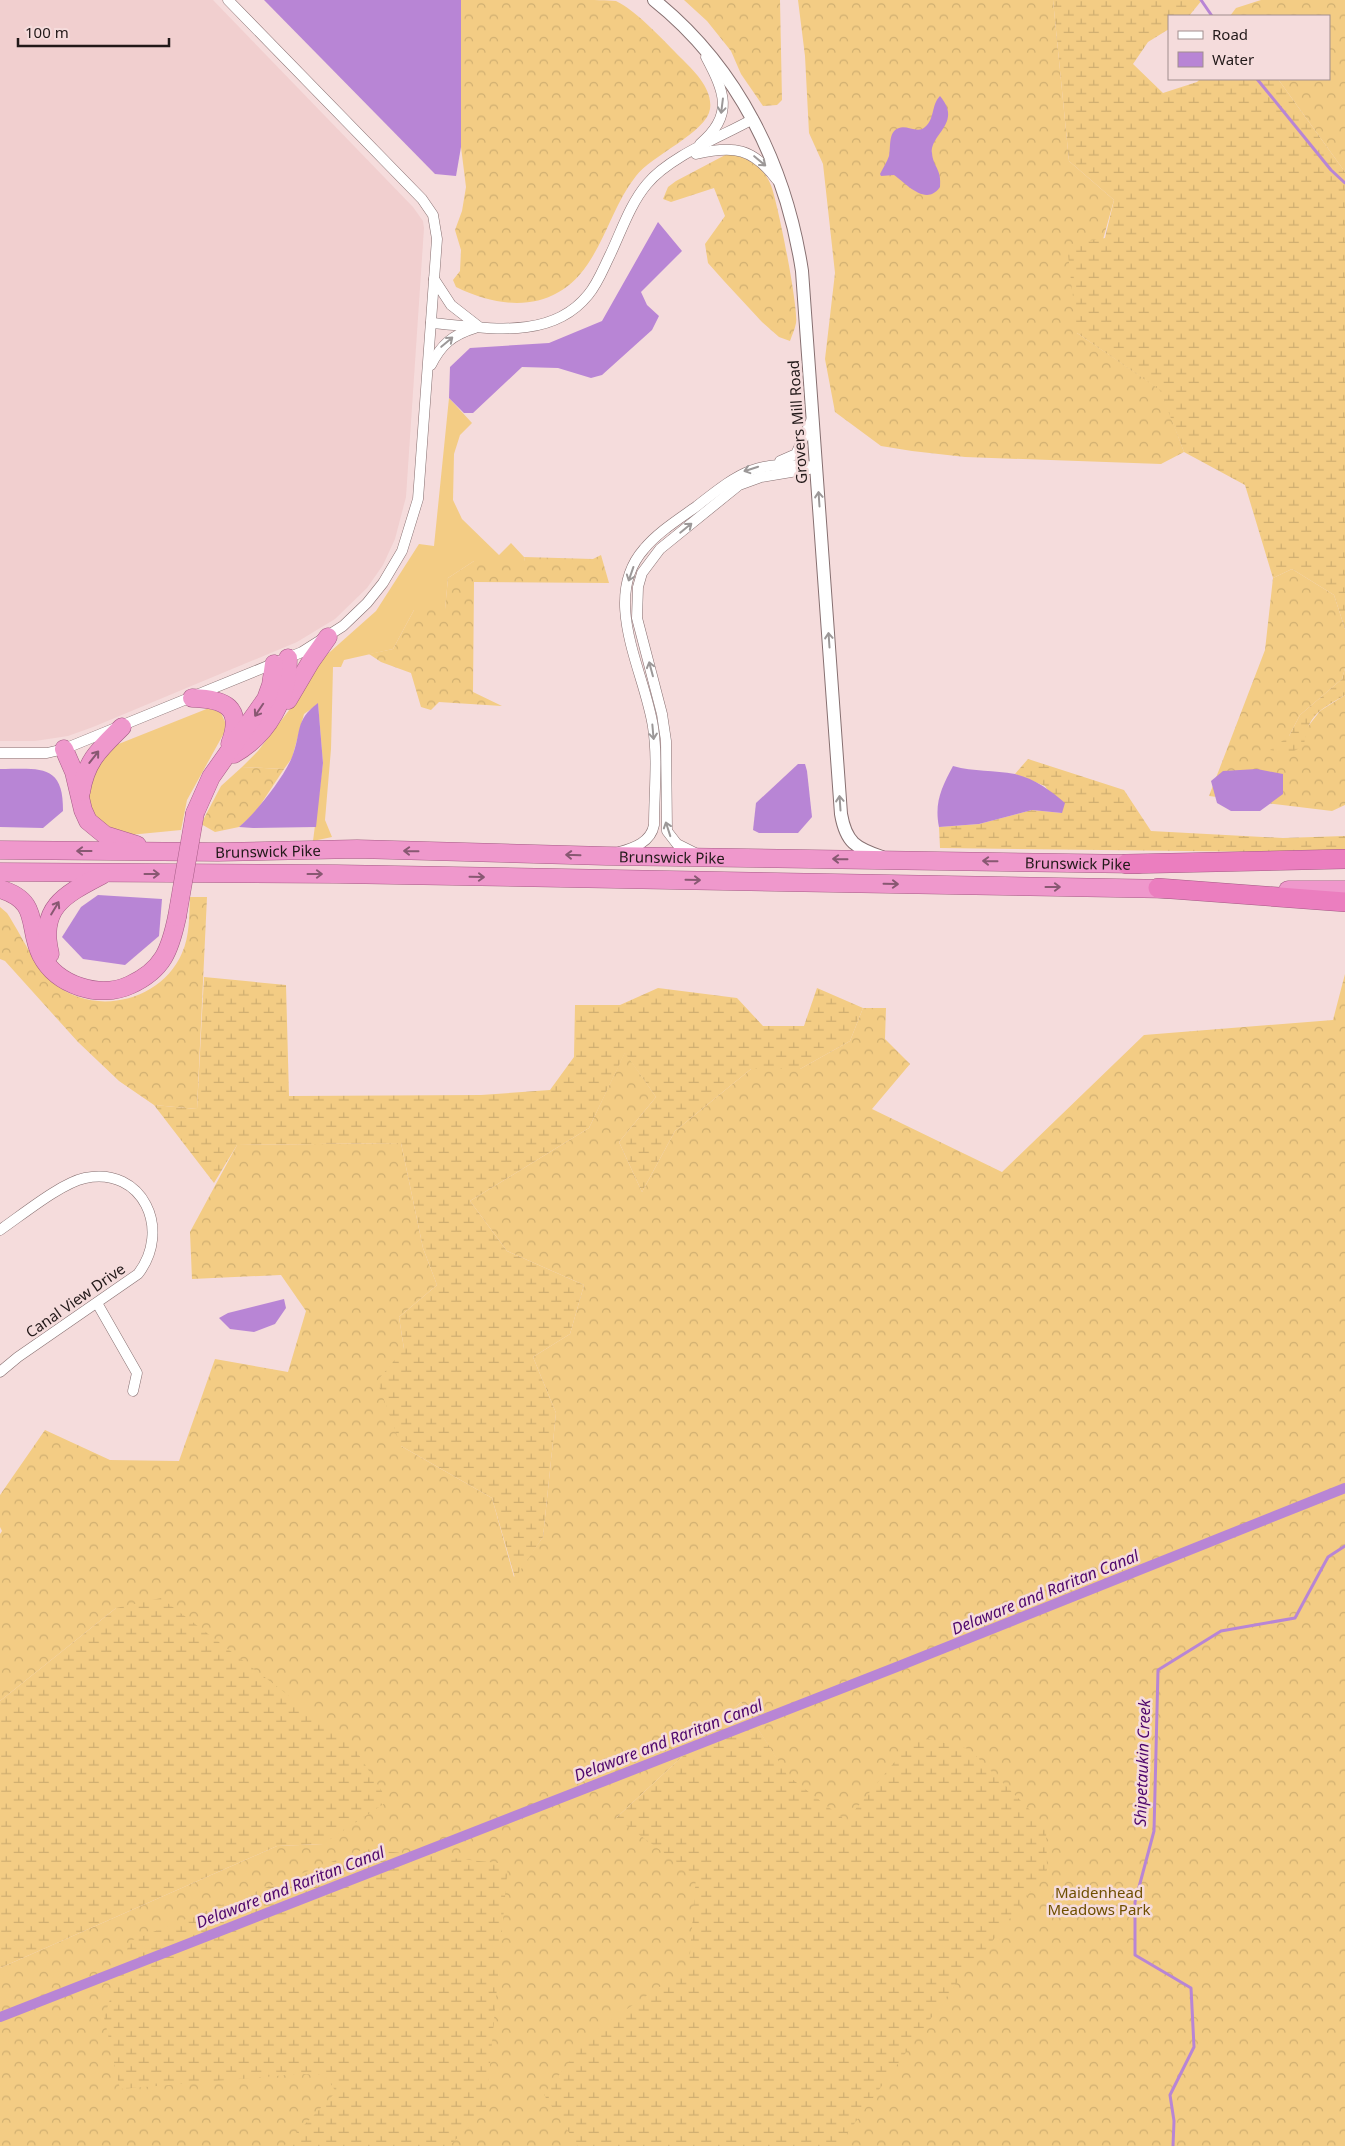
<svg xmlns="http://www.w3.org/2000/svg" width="1345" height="2146" font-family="'Noto Sans',sans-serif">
	<defs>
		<pattern id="forest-crowns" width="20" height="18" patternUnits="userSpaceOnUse" patternTransform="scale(1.25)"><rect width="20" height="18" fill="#f3cc84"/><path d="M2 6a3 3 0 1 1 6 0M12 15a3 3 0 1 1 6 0" fill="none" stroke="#d0af71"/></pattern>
		<pattern id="wetland-marsh" width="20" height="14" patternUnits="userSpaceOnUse" patternTransform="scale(1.25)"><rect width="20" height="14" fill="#f3cc84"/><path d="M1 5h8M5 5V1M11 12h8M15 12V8" fill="none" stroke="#d0af71"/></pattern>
	</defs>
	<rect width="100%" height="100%" fill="#f5dcdc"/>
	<polygon fill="#f1cfcf" points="0,0 213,0 413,207 423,221 424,228 406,497 395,539 383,565 367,588 335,619 297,642 93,727 68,736 35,741 0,741"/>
	<g fill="#f3cc84">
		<polygon points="449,398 472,423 460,435 454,454 453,500 462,519 499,555 511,543 524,557 525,561 474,561 448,578 445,610 414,610 393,649 344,660 341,667 333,667 331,749 325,820 332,837 313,841 323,763 318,704 304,714 292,758 284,769 242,767 258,751 293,705 322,659 376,611 419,544 434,546"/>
		<polygon points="209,708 221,713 226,724 224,733 187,800 181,830 119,836 94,821 85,798 98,757 111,747"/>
	</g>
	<g fill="url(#forest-crowns)" fill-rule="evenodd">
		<path d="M 461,0 C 502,0 542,0 582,0 C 591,0 608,0 616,1 C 638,12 663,40 681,58 C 694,71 713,89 710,109 C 707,132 651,156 636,176 C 616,201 608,232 591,259 C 560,311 507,312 456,287 L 453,280 L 460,271 L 461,250 L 455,230 L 462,211 L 466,187 L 461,147 Z"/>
		<polygon points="684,0 780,0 782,100 777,105 763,106 741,74 731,51 707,21"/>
		<polygon points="798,0 1053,0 1069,161 1114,200 1077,333 1161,390 1184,452 1161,464 965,457 912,451 881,446 835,412 825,359 835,273 823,164 809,133 805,56"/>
		<polygon points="1261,0 1345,0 1345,172 1278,79 1329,79 1329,16 1230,16 1236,8"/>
		<path d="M 729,153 C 747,158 762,165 770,183 C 777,197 799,310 796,323 C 795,329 792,335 790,341 L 779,337 L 762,322 L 724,281 L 708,263 L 705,244 L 725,216 L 714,188 L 671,202 L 663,199 L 668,187 L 676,181 Z"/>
		<polygon points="601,555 609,583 474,582 473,692 502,706 439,702 431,710 421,707 411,673 381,662 369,654 393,649 414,610 445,609 448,578 474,561 525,561 524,557 593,559"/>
		<polygon points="1292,569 1334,595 1345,629 1345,668 1342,679 1300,715 1289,736 1306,729 1320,711 1345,695 1345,805 1332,811 1209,796 1265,650 1273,578"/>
		<polygon points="242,767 284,769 255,813 239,827 215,832 201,824 221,786"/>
		<path d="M 190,897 L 207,897 L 197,1109 L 154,1105 L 119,1081 L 78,1042 L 5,961 L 0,959 L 0,907 L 7,913 C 21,934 35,967 54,983 C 93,1017 161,1002 182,953 C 190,936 189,915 190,897 Z"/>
		<path d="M 1345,974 L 1345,2146 L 0,2146 L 0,1968 L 277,1846 L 323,1844 L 116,1608 L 0,1701 L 0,1534 L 2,1531 L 0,1527 L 0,1495 L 45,1430 L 110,1460 L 179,1461 L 215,1359 L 288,1372 L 306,1311 L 281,1275 L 192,1279 L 190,1232 L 237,1145 L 401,1143 L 423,1248 L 437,1285 L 399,1317 L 404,1349 L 401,1446 L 492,1498 L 514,1577 L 543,1537 L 556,1413 L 533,1357 L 570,1334 L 584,1285 L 507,1251 L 470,1201 L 589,1128 L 625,1052 L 656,1097 L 619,1142 L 642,1192 L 675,1131 L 751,1069 L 800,1069 L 850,1041 L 863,1008 L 886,1008 L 885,1039 L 910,1064 L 872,1109 L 1002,1172 L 1144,1035 L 1333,1020 ZM 741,1702 L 776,1758 L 616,1818 Z"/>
	</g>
	<g fill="url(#wetland-marsh)">
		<polygon points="1053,0 1202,0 1189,16 1169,16 1169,29 1148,42 1133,64 1163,93 1197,82 1200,79 1278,79 1345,172 1345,629 1334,595 1292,569 1273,578 1245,485 1184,452 1160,390 1077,333 1067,245 1105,238 1114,200 1069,161"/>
		<path d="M 1345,668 L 1345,695 C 1320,710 1307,715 1304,746 L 1288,754 L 1270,750 L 1289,736 L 1300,715 L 1342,679 Z"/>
		<polygon points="1028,759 1124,790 1151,831 1283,838 1345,836 1345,853 940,848 939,827 979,824 1032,810 1062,813 1045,786 1015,774"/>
		<polygon points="204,977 286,985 289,1096 481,1095 550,1090 574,1057 575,1005 620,1005 658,988 737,998 763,1026 804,1026 817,988 863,1008 850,1041 800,1069 751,1069 675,1131 642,1192 619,1142 656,1097 625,1053 589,1128 470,1201 507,1251 584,1285 570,1334 533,1357 556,1413 543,1537 515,1578 492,1498 401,1446 377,1381 404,1349 399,1317 437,1285 423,1248 401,1143 237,1145 214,1183 154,1105 197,1109"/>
		<polygon points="161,1598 352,1744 388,1801 323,1844 277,1846 0,1968 0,1701 116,1608"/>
		<polygon points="741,1702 788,1776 849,1823 850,1816 916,1736 969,1749 1046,1826 1047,1870 984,1952 974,1959 841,2142 835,2146 578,2146 544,2095 590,2034 689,1967 696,1876 616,1818"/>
		<polygon points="364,1849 508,1864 486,2110 449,2146 284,2146 336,2092 325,2075 300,2074 120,2089 104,2017 130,1941"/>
	</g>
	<g fill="#b885d5">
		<polygon points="264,0 461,0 461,147 456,176 435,174"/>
		<path d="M 940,96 C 963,123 930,134 932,153 C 933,167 942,169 940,187 C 926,207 907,184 894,175 L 881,176 L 880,174 C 883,168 887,162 889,156 C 891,147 888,131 899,128 C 907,125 918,134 925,127 C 935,119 931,105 940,96 Z"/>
		<polygon points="658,222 682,251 641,292 647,305 659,316 652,330 602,375 591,378 558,368 522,367 473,413 464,413 449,398 450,367 470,348 549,343 602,321"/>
		<path d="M 318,703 L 323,763 L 316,827 L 253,828 L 239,827 C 256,813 284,777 292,757 C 302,732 294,721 318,703 Z"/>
		<polygon points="798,764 805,764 807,771 812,817 798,833 759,833 753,830 756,803"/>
		<path d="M 953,766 C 974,772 994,770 1015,774 C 1035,779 1050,790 1065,803 L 1062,813 L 1032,810 L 979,824 L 939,827 C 934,802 942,787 953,766 Z"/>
		<path d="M 0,769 C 39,769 64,763 63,811 L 43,828 L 0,827 Z"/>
		<polygon points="1257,769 1283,774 1283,794 1260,811 1231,811 1217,803 1211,781 1223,771"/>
		<polygon points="98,895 162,899 159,936 125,965 83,959 62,937 81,907"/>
		<polygon points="284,1299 286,1308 275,1324 254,1332 230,1329 219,1318 228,1313"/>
	</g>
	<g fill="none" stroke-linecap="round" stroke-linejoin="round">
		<g stroke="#b885d5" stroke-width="3">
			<polyline points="1201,0 1212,16"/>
			<polyline points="1257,79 1331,170 1345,183"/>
			<polyline points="1173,2146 1174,2121 1170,2095 1194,2047 1191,1988 1135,1955 1135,1902 1154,1831 1158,1670 1221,1631 1295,1618 1328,1557 1345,1546"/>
		</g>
		<polyline stroke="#b885d5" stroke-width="10" points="0,2017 894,1668 1345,1488"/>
		<defs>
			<g id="minor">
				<path d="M 700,144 C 735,115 724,91 706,57"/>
				<path d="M 696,154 C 734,145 753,148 777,180"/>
				<polyline points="434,279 451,305 478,326"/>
				<path d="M 431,323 C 484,327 550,342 588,295 C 598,283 603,269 610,255 C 621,232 630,204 647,184 C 670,156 721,137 753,119"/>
				<path d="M 431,365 C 441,345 452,335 475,328"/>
				<polyline points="780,461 796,454 812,419"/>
				<polyline points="0,753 47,753 64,749 302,652 343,626 367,603 383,583 402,551 418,499 437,239 433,215 422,199 228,0"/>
				<path d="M 619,852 C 634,848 651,842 654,825 C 654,793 658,759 653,727 C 645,672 600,599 644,549 C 658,532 679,519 697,506 C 743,470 756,460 817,467"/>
				<polyline points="695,853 677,844 667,831 666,741 662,714 637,618 638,587 642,573 660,549 739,485 761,477 809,469"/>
				<path d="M 0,1230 C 22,1215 61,1183 85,1178 C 143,1166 172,1230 138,1274 L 18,1357 L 0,1372"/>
				<polyline points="97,1303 137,1373 133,1391"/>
			</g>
			<path id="tertiary" d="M 654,0 C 738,67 786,166 802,271 L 841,814 C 846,843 856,848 882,857"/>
			<g id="trunk">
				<path d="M 192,698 C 225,699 244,707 230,744"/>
				<polyline points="288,700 311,661 328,637"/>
				<polyline points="64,749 74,772 83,810 88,821 105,835 137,845"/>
				<path d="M 234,754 C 269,734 288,698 288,658"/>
				<path d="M 81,792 C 86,760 101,748 122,727"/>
				<polyline points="195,813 211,777 266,699 271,685 274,664"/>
				<path id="s1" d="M 0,850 L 218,852 L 357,849 L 606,856 L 1139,864"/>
				<polyline points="0,872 337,874 1172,889"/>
				<path d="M 0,889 C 41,901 27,927 41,955 C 57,986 100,999 130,985 C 163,970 170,950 177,917"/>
				<polyline points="1288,890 1345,890"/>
				<path d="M 50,954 C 38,907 66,894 102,875"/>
			</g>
			<g id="motorway">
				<polyline points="1126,864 1345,859"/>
				<polyline points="1158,888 1345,902"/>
			</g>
		</defs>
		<use href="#minor" stroke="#866f70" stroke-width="11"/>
		<use href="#tertiary" stroke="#866f70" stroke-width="14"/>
		<use href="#trunk" stroke="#a55b85" stroke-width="19"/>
		<use href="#motorway" stroke="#a55b85" stroke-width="20"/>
		<use href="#minor" stroke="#fff" stroke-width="10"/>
		<use href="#tertiary" stroke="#fff" stroke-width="12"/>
		<use href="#trunk" stroke="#ef98cc" stroke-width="18"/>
		<use href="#motorway" stroke="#eb7ebf" stroke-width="19"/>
		<defs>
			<polyline id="trunk-bridge" points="177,917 195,813"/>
		</defs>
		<use href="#trunk-bridge" stroke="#a55b85" stroke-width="19" stroke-linecap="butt"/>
		<use href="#trunk-bridge" stroke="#ef98cc" stroke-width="18"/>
	</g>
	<defs><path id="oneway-shaft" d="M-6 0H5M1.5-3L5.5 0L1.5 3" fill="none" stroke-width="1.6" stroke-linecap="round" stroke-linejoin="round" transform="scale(1.25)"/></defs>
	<g stroke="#9c9898">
		<use href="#oneway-shaft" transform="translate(722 106) rotate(97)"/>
		<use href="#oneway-shaft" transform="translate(760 161) rotate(40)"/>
		<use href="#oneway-shaft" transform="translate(447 342) rotate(-40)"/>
		<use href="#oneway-shaft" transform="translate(751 469) rotate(162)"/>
		<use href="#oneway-shaft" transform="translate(819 499) rotate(-94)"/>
		<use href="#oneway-shaft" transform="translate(686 528) rotate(-39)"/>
		<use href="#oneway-shaft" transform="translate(631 574) rotate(109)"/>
		<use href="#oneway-shaft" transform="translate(829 640) rotate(-94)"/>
		<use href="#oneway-shaft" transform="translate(651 669) rotate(-105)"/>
		<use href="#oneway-shaft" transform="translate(653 732) rotate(85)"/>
		<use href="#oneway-shaft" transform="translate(840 803) rotate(-94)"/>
		<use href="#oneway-shaft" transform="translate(668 829) rotate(-108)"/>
	</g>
	<g stroke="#885872">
		<use href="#oneway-shaft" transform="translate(259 710) rotate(124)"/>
		<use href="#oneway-shaft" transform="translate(94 757) rotate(-52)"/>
		<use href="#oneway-shaft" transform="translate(84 851) rotate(-180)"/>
		<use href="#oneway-shaft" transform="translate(411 851) rotate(-179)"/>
		<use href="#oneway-shaft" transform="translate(573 855) rotate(-178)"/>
		<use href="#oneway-shaft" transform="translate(840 859) rotate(-179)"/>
		<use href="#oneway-shaft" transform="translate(990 861) rotate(-179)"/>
		<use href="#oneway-shaft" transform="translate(152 874)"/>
		<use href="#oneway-shaft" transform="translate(315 874)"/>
		<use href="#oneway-shaft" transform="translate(477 877) rotate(1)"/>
		<use href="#oneway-shaft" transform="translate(693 880) rotate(1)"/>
		<use href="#oneway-shaft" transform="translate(891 884) rotate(1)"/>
		<use href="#oneway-shaft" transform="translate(1053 887)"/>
		<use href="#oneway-shaft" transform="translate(55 908) rotate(-59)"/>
	</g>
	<g text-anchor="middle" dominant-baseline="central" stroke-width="5" stroke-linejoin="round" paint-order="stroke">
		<g font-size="15" fill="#221919" stroke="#f5dcdc">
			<text transform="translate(797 422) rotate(-94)">Grovers Mill Road</text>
			<text stroke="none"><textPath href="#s1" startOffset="268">Brunswick Pike</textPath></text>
			<text stroke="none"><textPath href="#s1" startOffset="672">Brunswick Pike</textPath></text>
			<text stroke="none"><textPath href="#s1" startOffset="1078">Brunswick Pike</textPath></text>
			<text transform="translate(75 1300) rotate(-35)">Canal View Drive</text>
		</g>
		<g font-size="15" fill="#6f4f00" stroke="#f5dcdc">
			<text x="1099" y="1892">Maidenhead<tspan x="1099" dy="17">Meadows Park</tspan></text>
		</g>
		<g font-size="16" font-style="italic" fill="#4f076c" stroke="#f5dcdc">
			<text transform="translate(1045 1592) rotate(-22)">Delaware and Raritan Canal</text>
			<text transform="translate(668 1740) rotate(-21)">Delaware and Raritan Canal</text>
			<text transform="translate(1142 1763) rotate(-88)">Shipetaukin Creek</text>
			<text transform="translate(290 1887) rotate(-21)">Delaware and Raritan Canal</text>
		</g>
	</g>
	<rect x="1168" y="15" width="162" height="65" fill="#f5dcdc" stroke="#a18e8e"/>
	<rect x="1178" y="31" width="25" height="8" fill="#ffffff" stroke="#a18e8e"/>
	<text x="1212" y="40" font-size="15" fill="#221919">Road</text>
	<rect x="1178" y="52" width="25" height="15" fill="#b885d5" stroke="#a18e8e"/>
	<text x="1212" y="65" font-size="15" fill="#221919">Water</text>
	<path d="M18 38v8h151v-8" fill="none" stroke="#221919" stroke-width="2.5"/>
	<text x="25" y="38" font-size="15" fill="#221919" stroke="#f5dcdc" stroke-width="4" paint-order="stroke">100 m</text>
</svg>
